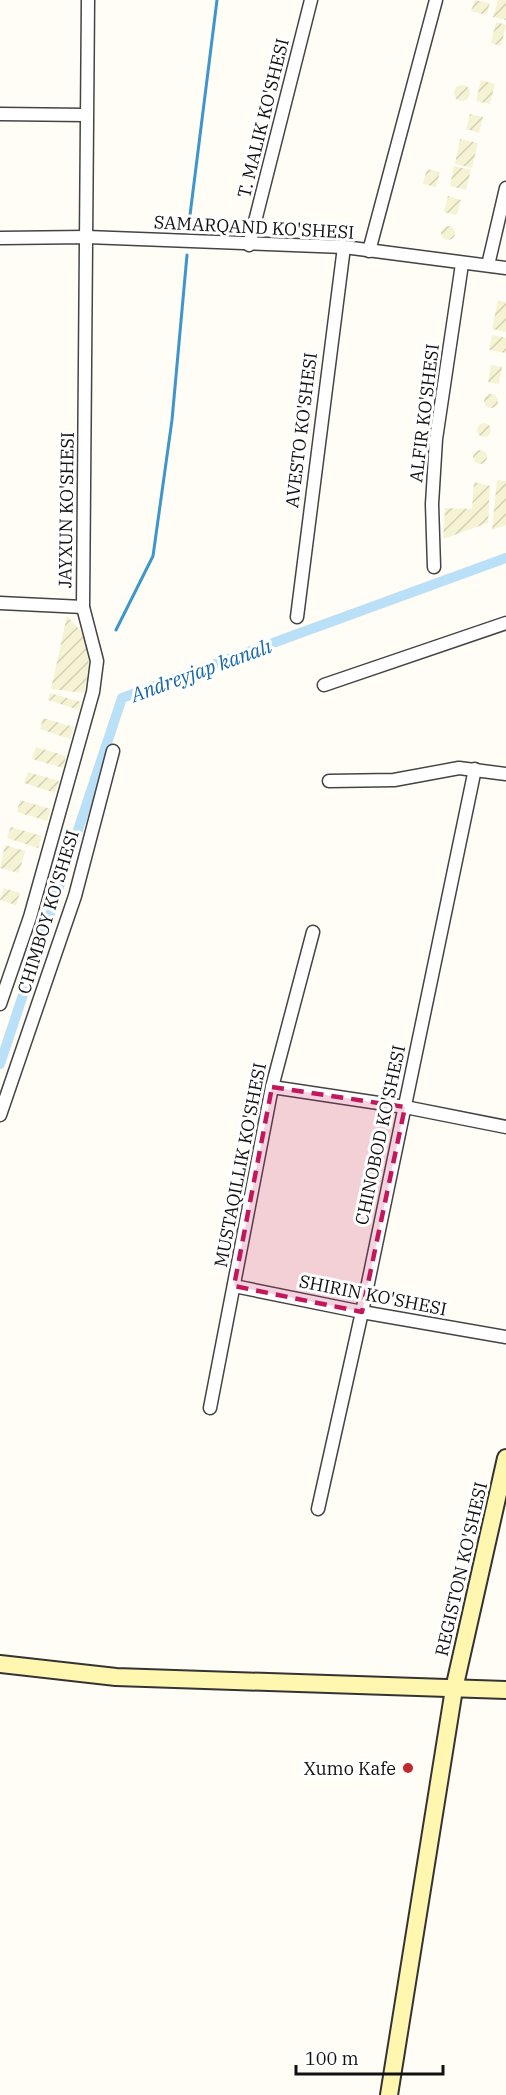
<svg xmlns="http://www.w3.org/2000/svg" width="506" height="2095" font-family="'IBM Plex Serif',serif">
	<defs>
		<pattern id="farmland-furrows" width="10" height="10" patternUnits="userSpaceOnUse" patternTransform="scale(1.5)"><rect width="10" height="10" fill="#f6f3d4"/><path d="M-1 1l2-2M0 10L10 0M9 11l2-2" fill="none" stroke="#d2cfb5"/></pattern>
	</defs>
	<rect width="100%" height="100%" fill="#fffdf5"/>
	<g fill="url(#farmland-furrows)">
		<polygon points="475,0 490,3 486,15 471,11"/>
		<polygon points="498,0 506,0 506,20 493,17"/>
		<polygon points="496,22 506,25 501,46 491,43"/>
		<polygon points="481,80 495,84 490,104 476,101"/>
		<circle cx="462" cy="93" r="8"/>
		<polygon points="470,114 483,117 479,133 466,129"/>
		<polygon points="460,139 478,143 472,168 455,164"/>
		<polygon points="454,166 471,170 466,190 450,186"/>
		<polygon points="427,169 440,172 436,187 423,184"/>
		<polygon points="448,196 461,200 457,215 444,212"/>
		<circle cx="448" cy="233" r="7"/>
		<polygon points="498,300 506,302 506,332 492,329"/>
		<polygon points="492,335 506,338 506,353 489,350"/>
		<polygon points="491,365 502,367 499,384 488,382"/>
		<circle cx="491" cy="401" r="7"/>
		<circle cx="484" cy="430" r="7"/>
		<circle cx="480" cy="457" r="7"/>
		<polygon points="497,480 506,481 506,525 492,530"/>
		<polygon points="474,482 490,486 488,523 443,539 445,508 472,509"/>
		<polygon points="67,616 81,631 87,646 89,666 84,693 51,689"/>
		<polygon points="50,693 81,702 79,710 48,700"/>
		<polygon points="43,718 74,727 70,739 40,729"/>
		<polygon points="36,747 66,756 63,768 32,759"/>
		<polygon points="28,772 59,781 55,793 24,783"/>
		<polygon points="20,800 51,809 47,821 17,812"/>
		<polygon points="11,827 42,836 38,848 7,838"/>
		<polygon points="5,845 25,851 19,873 0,868"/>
		<polygon points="4,888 20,893 16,905 0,900"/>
	</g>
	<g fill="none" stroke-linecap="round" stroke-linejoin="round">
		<g stroke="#3f96cf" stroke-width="3">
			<polyline points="188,231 217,0"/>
			<polyline points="116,630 153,556 172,420 187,255"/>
		</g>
		<polyline stroke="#b9e0f7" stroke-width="10" points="0,1064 122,698 506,558"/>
		<defs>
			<g id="street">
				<polyline points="0,114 86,115"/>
				<polyline points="0,238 87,237 344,247 506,268"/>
				<polyline points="249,245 311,0"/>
				<polyline points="369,251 436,0"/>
				<polyline points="488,265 506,188"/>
				<polyline points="434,567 432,504 436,439 462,264"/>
				<polyline points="0,603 83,607"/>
				<polyline points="297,617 344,247"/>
				<polyline points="324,685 506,623"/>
				<polyline points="329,781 394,780 459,768 506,774"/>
				<polyline points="0,1004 30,917 93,692 97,661 83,607 88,0"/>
				<polyline points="272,1087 405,1107 506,1127"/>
				<polyline points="0,1115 75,896 113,751"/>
				<polyline points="234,1286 362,1312 506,1337"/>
				<polyline points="210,1408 272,1087 313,932"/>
				<polyline points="318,1509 362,1312 475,769"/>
			</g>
			<g id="secondary">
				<polyline points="0,1664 116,1677 506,1690"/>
				<polyline points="389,2095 454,1689 506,1458"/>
			</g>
		</defs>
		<use href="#street" stroke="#444" stroke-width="15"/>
		<use href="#secondary" stroke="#333" stroke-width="20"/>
		<use href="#street" stroke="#fff" stroke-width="12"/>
		<use href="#secondary" stroke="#fff6b0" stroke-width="16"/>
	</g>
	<path fill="#c2185b" fill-opacity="0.2" stroke="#c2185b" stroke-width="4.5" stroke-dasharray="12 8" stroke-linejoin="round" d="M 272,1087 L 405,1107 L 362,1312 L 234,1286 Z"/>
	<circle fill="#c4262e" stroke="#fff" stroke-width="2" cx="408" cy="1768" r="6"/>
	<g text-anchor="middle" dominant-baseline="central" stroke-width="6" stroke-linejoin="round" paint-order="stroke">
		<g font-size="18" fill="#111" stroke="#fff">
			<text transform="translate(263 118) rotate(-76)">T. MALIK KO'SHESI</text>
			<text transform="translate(254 227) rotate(3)">SAMARQAND KO'SHESI</text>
			<text transform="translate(424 413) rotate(-83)">ALFIR KO'SHESI</text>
			<text transform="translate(301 430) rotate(-83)">AVESTO KO'SHESI</text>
			<text transform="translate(66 510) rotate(-89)">JAYXUN KO'SHESI</text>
			<text transform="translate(48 912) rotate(-73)">CHIMBOY KO'SHESI</text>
			<text transform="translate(380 1135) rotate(-78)">CHINOBOD KO'SHESI</text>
			<text transform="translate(240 1165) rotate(-79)">MUSTAQILLIK KO'SHESI</text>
			<text transform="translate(373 1295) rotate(11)">SHIRIN KO'SHESI</text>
			<text transform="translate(461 1569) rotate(-77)">REGISTON KO'SHESI</text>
		</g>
		<g font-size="18" fill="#111" stroke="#fff" text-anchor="end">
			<text x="396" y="1768">Xumo Kafe</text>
		</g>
		<g font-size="20" font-style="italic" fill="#1768a6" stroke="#fff">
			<text transform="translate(201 670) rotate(-20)">Andreyjap kanalı</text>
		</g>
	</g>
	<path d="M296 2065v9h147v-9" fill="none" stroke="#111111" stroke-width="3"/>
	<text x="305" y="2065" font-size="18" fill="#111111" stroke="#ffffff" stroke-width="4.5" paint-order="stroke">100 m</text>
</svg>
